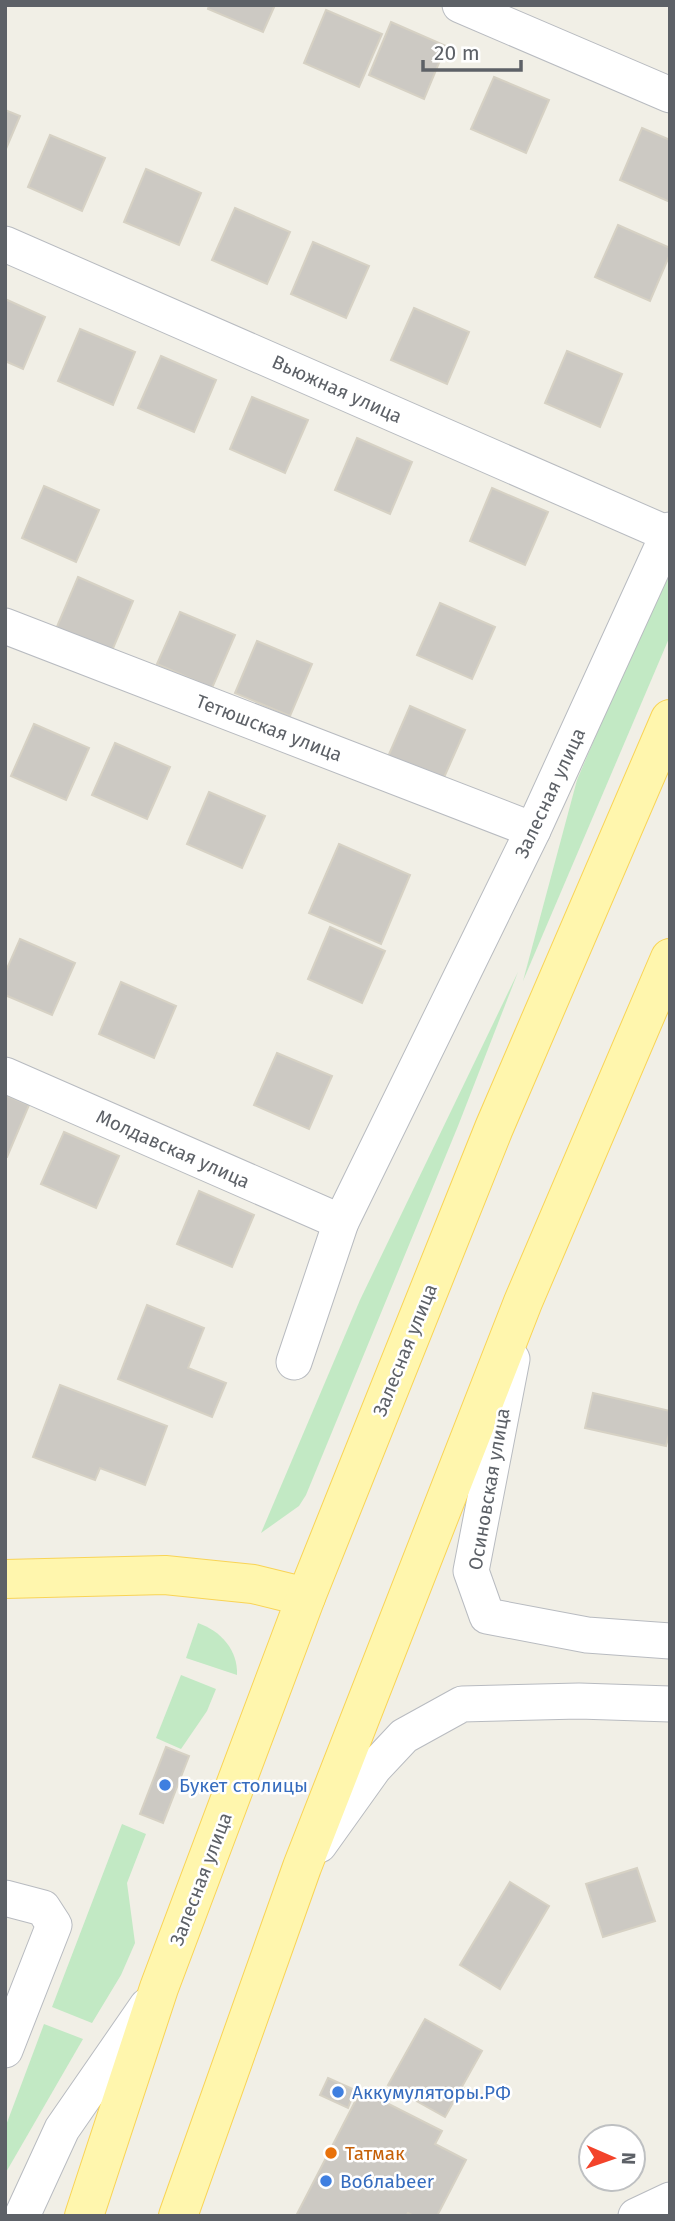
<svg xmlns="http://www.w3.org/2000/svg" width="675" height="2221" font-family="'Fira Sans',sans-serif">
	<rect width="100%" height="100%" fill="#f1efe6"/>
	<g fill="#c2e9c4">
		<polygon points="670,562 670,636 523,981 577,780"/>
		<polygon points="518,972 458,1126 306,1495 299,1506 261,1533 360,1300"/>
		<path d="M 198,1623 C 221,1631 238,1650 237,1675 L 186,1658 Z"/>
		<polygon points="181,1675 216,1689 207,1711 181,1749 156,1738"/>
		<polygon points="122,1824 146,1834 127,1883 135,1943 121,1975 92,2023 52,2007"/>
		<polygon points="44,2024 83,2039 5,2174 5,2128"/>
	</g>
	<g fill="#ccc9c3" stroke="#d6d1c4" stroke-width="2">
		<polygon points="209,5 275,5 263,32 208,9"/>
		<polygon points="326,10 382,34 359,87 304,63"/>
		<polygon points="391,22 446,46 424,99 369,75"/>
		<polygon points="494,77 549,100 526,153 471,129"/>
		<polygon points="5,110 20,116 5,151"/>
		<polygon points="642,128 670,140 670,202 620,180"/>
		<polygon points="50,135 105,158 82,211 28,187"/>
		<polygon points="146,169 201,193 179,245 124,222"/>
		<polygon points="235,208 290,232 267,284 212,260"/>
		<polygon points="618,225 670,248 670,254 650,301 595,277"/>
		<polygon points="313,242 369,266 346,318 291,294"/>
		<polygon points="5,299 45,317 23,369 5,361"/>
		<polygon points="414,308 469,332 447,384 391,360"/>
		<polygon points="80,329 135,352 113,405 58,381"/>
		<polygon points="567,351 622,374 600,427 545,403"/>
		<polygon points="161,356 216,380 194,432 138,408"/>
		<polygon points="252,397 308,420 285,473 230,449"/>
		<polygon points="357,438 412,462 390,514 335,490"/>
		<polygon points="44,486 99,510 76,562 22,538"/>
		<polygon points="492,488 548,512 525,565 470,541"/>
		<polygon points="78,577 133,601 111,653 56,629"/>
		<polygon points="440,603 495,627 472,679 417,655"/>
		<polygon points="180,612 235,635 212,688 157,664"/>
		<polygon points="257,641 312,664 290,716 235,693"/>
		<polygon points="410,706 465,730 442,782 387,759"/>
		<polygon points="34,724 89,748 66,800 11,776"/>
		<polygon points="115,743 170,767 147,819 92,795"/>
		<polygon points="209,792 265,816 242,868 187,844"/>
		<polygon points="339,844 410,875 381,944 309,913"/>
		<polygon points="330,927 385,951 362,1003 308,979"/>
		<polygon points="20,939 75,963 52,1015 5,995 5,973"/>
		<polygon points="121,982 176,1006 154,1058 99,1034"/>
		<polygon points="277,1053 332,1076 309,1129 254,1105"/>
		<polygon points="5,1095 29,1105 7,1157 5,1157"/>
		<polygon points="64,1132 119,1156 96,1208 41,1184"/>
		<polygon points="199,1191 254,1215 232,1267 177,1244"/>
		<polygon points="147,1305 204,1328 188,1368 226,1383 212,1417 118,1379"/>
		<polygon points="60,1385 167,1426 145,1485 100,1468 95,1480 33,1457"/>
		<polygon points="593,1393 670,1411 670,1430 666,1446 585,1428"/>
		<polygon points="166,1747 189,1756 163,1823 140,1814"/>
		<polygon points="637,1868 655,1921 603,1937 586,1884"/>
		<polygon points="510,1882 549,1906 500,1989 460,1965"/>
		<polygon points="425,2019 482,2051 445,2117 388,2085"/>
		<polygon points="328,2078 355,2090 348,2108 320,2095"/>
		<polygon points="361,2090 442,2131 435,2144 466,2160 437,2216 414,2216 408,2213 406,2216 296,2216"/>
	</g>
	<g fill="none" stroke-linecap="round" stroke-linejoin="round">
		<defs>
			<g id="minor">
				<polyline points="460,5 670,95"/>
				<polyline points="5,244 668,534"/>
				<polyline points="5,626 533,830"/>
				<polyline points="5,1075 341,1222"/>
				<polyline points="512,1359 471,1571 487,1616 587,1635 670,1641"/>
				<polyline points="294,1362 341,1222 533,830 670,530"/>
				<polyline points="319,1845 374,1768 404,1736 462,1704 579,1701 670,1704"/>
				<polyline points="5,1898 43,1908 54,1925 5,2050"/>
				<polyline points="22,2216 62,2129 147,2006"/>
				<polyline points="636,2216 670,2200"/>
			</g>
			<g id="major">
				<polyline points="5,1579 165,1575 253,1584 306,1597"/>
				<polyline points="84,2216 159,1988 306,1597 494,1128 670,719"/>
				<polyline points="178,2216 302,1867 523,1302 670,958"/>
			</g>
		</defs>
		<use href="#minor" stroke="#b8bbc0" stroke-width="37"/>
		<use href="#major" stroke="#f9d456" stroke-width="40"/>
		<use href="#minor" stroke="#fff" stroke-width="35"/>
		<use href="#major" stroke="#fff6ad" stroke-width="38"/>
	</g>
	<g fill="#3f7fe0" stroke="#fff" stroke-width="2.5">
		<circle cx="165" cy="1785" r="7"/>
		<circle cx="338" cy="2092" r="7"/>
		<circle cx="326" cy="2181" r="7"/>
	</g>
	<circle fill="#e8710a" stroke="#fff" stroke-width="2.5" cx="331" cy="2153" r="7"/>
	<g text-anchor="middle" dominant-baseline="central" stroke-width="5" stroke-linejoin="round" paint-order="stroke">
		<g font-size="19" fill="#5d6167" stroke="#fff">
			<text transform="translate(337 389) rotate(24)">Вьюжная улица</text>
			<text transform="translate(269 728) rotate(21)">Тетюшская улица</text>
			<text transform="translate(550 793) rotate(-65)">Залесная улица</text>
			<text transform="translate(173 1149) rotate(24)">Молдавская улица</text>
			<text transform="translate(405 1350) rotate(-68)">Залесная улица</text>
			<text transform="translate(489 1489) rotate(-80)">Осиновская улица</text>
			<text transform="translate(201 1879) rotate(-69)">Залесная улица</text>
		</g>
		<g font-size="19" fill="#366cbe" stroke="#fff" text-anchor="start">
			<text x="179" y="1785">Букет столицы</text>
			<text x="352" y="2092">Аккумуляторы.РФ</text>
			<text x="340" y="2181">Воблаbeer</text>
		</g>
		<g font-size="19" fill="#c56008" stroke="#fff" text-anchor="start">
			<text x="345" y="2153">Татмак</text>
		</g>
	</g>
	<rect width="675" height="2221" fill="none" stroke="#5d6167" stroke-width="14"/>
	<g transform="translate(612 2158) rotate(92)"><circle r="33" fill="#ffffff" stroke="#bec0c2" stroke-width="2"/>
	<path d="M0-5L12 26L0 18L-12 26Z" fill="#f3432a"/>
	<text y="-10" font-size="19" font-weight="bold" text-anchor="middle" fill="#5d6167">N</text>
	</g>
	<path d="M423 60v10h98v-10" fill="none" stroke="#5d6167" stroke-width="3.5"/>
	<text x="434" y="60" font-size="21" fill="#5d6167" stroke="#ffffff" stroke-width="5" paint-order="stroke">20 m</text>
</svg>
